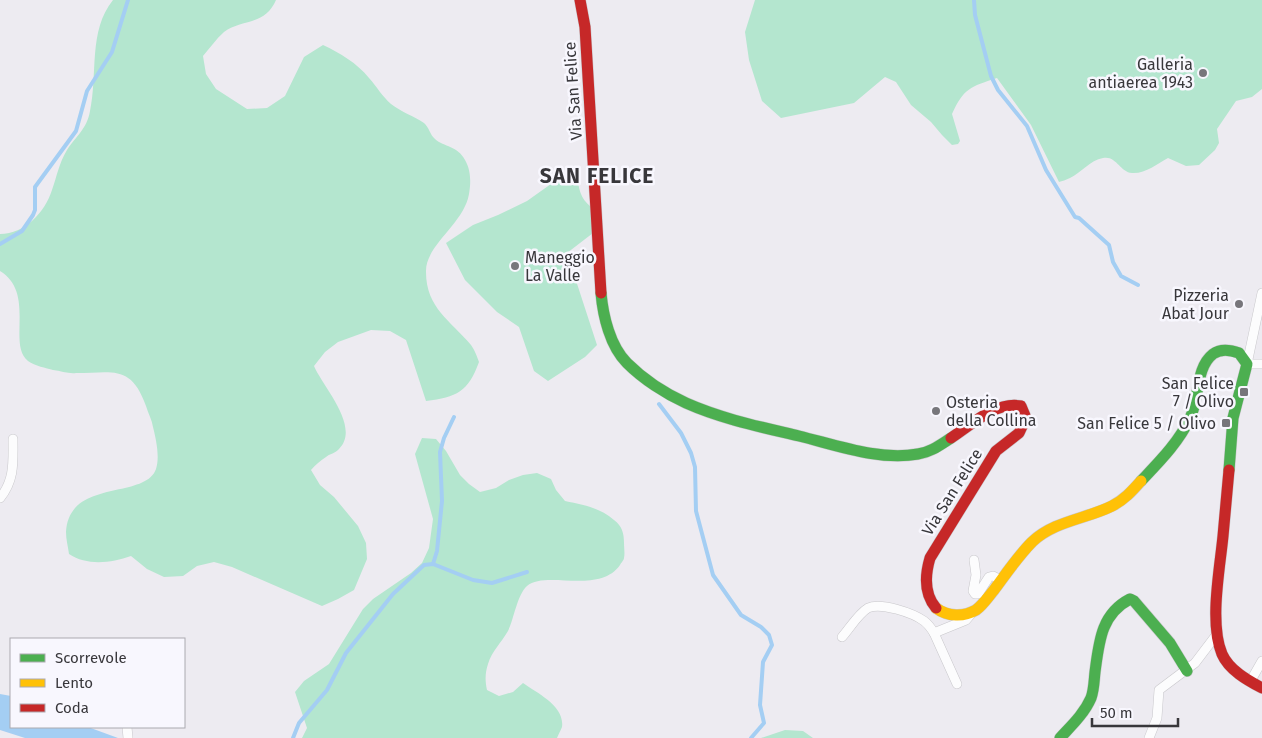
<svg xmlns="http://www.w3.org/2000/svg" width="1262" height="738" font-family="'Fira Sans',sans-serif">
	<rect width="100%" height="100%" fill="#edebf1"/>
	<g fill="#b4e6cf">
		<path d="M 113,0 L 276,0 C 265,26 241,19 224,32 C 216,39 210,48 203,56 L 206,74 L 216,89 L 247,109 L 267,108 L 285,96 L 304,57 L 323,45 C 340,53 357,63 369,78 C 377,87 382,96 391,104 C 401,112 414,116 424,123 C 429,127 430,135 435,139 C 444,147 458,146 465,160 C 471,170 471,183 469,194 C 464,224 425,245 426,272 C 426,308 451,321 471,345 C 474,349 477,356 479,362 C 468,392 457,397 426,401 L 406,340 L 390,331 L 371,330 L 338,342 L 325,352 L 314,366 C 323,387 361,427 339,449 C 336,453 329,454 326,457 C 320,461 315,465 311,470 L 320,485 L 334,497 L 358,526 L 366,543 L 367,559 L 354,590 L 338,599 L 322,606 L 232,567 L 214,562 L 197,566 L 183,576 L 164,577 L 147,569 L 131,556 C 111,563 87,566 69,554 C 68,547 66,539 66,532 C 69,478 145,500 156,469 C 160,457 156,439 153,427 C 152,420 148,413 146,406 C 131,364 113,373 76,373 C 69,374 61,371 53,370 C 46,368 35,366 28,361 C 7,345 36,293 0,271 L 0,234 C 25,234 45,212 52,190 C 57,176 59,163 67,150 C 76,136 87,129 90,111 C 98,74 88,31 113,0 Z"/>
		<path d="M 755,0 L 1262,0 L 1262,89 L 1252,97 L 1236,101 L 1217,129 L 1219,143 L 1215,150 L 1199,165 L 1186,166 L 1168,158 C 1157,164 1145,174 1132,173 C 1120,172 1116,155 1103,158 C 1090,160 1081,173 1070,178 C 1066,180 1062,181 1059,182 L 1031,125 L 997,78 C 970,87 964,88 952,114 L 960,141 L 958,144 L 952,145 L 942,135 L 931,122 L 911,105 L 896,82 L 885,77 L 854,103 L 781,118 L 762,101 L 749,60 L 745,32 Z"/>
		<path d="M 577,176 C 579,189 580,198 591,207 L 593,233 L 567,253 L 597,345 L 585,357 L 548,381 L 534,371 L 519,327 L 497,312 L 465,280 L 446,243 L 473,225 L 498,215 L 527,201 L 558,179 Z"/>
		<path d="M 422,438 L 436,439 L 446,451 L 460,475 L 469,484 L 480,492 L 496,488 L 509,480 L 523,475 L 537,473 L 551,479 L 556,490 L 565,501 C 583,505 599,507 614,520 C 622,526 624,533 624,543 C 624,547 625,554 624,558 C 624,560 621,563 620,565 C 599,595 546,570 527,586 C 517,595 514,619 508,631 C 501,643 492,651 488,664 C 485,673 485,681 487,690 L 499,696 L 513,692 L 523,683 C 537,693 565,706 562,727 C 561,730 558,735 557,738 L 302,738 L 307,728 L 295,692 L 304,681 L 329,664 L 363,609 L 373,599 L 411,573 L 422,563 L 429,548 L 433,519 L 415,454 Z"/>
		<polygon points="785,730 803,731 813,738 761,738"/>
	</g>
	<polygon fill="#a4cef3" points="0,694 11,696 11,727 88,727 118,738 25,738 0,730"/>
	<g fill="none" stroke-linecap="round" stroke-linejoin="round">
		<g stroke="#a4cef3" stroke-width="4">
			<polyline points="974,0 975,15 991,76 998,90 1027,126 1046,170 1075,217 1079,218 1109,245 1113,262 1121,276 1138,285"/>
			<polyline points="0,244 22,231 33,215 35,210 35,187 76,131 87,91 112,52 128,0"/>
			<polyline points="659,404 681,433 691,453 695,467 696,511 713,575 741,615 761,627 769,635 772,645 763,662 760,705 764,723 751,738"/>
			<polyline points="433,564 437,551 442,501 440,452 444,438 454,417"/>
			<polyline points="293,738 299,723 327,690 346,653 393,594 424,565 433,564 473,580 492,583 527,572"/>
		</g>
		<defs>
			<g id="street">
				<polyline points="1262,293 1247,364 1262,364"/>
				<path d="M 0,498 C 15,480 13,461 13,439"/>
				<polyline points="974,560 976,575 973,591 975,594 978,594 989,577 993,576 1001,580"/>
				<path d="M 842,637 C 850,628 858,614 868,608 C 881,602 913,613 924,621 C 928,624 931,628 934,633"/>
				<polyline points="1250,682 1262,661"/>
				<polyline points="957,684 934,633 966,620 972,613"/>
				<polyline points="127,727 128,738"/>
				<polyline points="1149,738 1157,718 1159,690 1195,663 1217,634"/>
			</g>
			<g id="fast">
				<path d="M 601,293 C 603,316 610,346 627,363 C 643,379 666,394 686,403 C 722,419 761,427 799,436 C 836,445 879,461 918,454 C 931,452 940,445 951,438"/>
				<path d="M 1141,481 C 1159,462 1179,442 1190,418 C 1200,399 1195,368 1213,354 C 1221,348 1231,350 1239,353 L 1247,364 L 1233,418 L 1229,470"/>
				<path d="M 1060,738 C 1071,726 1084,714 1091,698 C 1094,690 1094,681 1095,672 C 1099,642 1101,614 1130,599 L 1134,601 L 1170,643 L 1187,671"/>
			</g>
			<path id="slow" d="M 936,608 C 948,617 964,617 976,610 C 983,605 988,597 994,590 C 1006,574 1018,556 1032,542 C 1054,521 1086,519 1112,506 C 1124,500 1132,491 1141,481"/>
			<g id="jam">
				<polyline points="580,0 585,27 601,293"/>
				<path d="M 1229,470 C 1227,492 1225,514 1223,536 C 1220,568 1209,623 1222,654 C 1229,670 1247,680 1262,688"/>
				<path d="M 936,608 C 924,594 925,575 930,558 L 996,451 L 1019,433 L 1026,418 L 1021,406 C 996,401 971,425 951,438"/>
			</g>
		</defs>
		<use href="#street" stroke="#c8c7cb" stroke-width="10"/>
		<use href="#fast" stroke="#c8c7cb" stroke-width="12"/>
		<use href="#slow" stroke="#c8c7cb" stroke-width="12"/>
		<use href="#jam" stroke="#c8c7cb" stroke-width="12"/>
		<use href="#street" stroke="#fcfcfd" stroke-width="9"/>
		<use href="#fast" stroke="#4caf50" stroke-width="11"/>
		<use href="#slow" stroke="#ffc107" stroke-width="11"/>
		<use href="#jam" stroke="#c62828" stroke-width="11"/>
	</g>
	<g fill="#77767b" stroke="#f8f7fe" stroke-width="2">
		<circle cx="1203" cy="73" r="5"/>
		<circle cx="515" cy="266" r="5"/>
		<circle cx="1239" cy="304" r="5"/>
		<rect x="1239" y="387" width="10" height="10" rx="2.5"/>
		<circle cx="936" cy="411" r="5"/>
		<rect x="1221" y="418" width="10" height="10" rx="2.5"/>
	</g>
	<g text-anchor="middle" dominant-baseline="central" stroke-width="5" stroke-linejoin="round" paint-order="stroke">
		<g font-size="16" fill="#38373b" stroke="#f8f7fe" text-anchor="end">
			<text x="1193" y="64">Galleria<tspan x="1193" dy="18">antiaerea 1943</tspan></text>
			<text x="525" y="257" text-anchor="start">Maneggio<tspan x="525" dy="18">La Valle</tspan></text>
			<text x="1229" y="295">Pizzeria<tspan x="1229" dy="18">Abat Jour</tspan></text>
			<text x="1234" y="383">San Felice<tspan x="1234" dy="18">7 / Olivo</tspan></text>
			<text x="946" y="402" text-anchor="start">Osteria<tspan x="946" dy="18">della Collina</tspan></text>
			<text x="1216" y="423">San Felice 5 / Olivo</text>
		</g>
		<g font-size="16" fill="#38373b" stroke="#f8f7fe">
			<text transform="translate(573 91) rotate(-94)">Via San Felice</text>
			<text transform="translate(952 492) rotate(-58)">Via San Felice</text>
		</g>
		<g font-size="21" font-weight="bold" letter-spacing="1" fill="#38373b" stroke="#f8f7fe">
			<text x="597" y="176">SAN FELICE</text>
		</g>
	</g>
	<rect x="10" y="638" width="175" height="90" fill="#f8f7fe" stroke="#abaab0"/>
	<rect x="20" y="654" width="25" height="8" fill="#4caf50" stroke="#abaab0"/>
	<text x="55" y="663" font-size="15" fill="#38373b">Scorrevole</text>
	<rect x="20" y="679" width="25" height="8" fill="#ffc107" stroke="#abaab0"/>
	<text x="55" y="688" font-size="15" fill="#38373b">Lento</text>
	<rect x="20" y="704" width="25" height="8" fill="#c62828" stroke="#abaab0"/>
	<text x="55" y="713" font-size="15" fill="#38373b">Coda</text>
	<path d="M1092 718v8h86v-8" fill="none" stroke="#38373b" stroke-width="2.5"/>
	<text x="1100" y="718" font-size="15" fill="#38373b" stroke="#f8f7fe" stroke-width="4" paint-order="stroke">50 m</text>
</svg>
